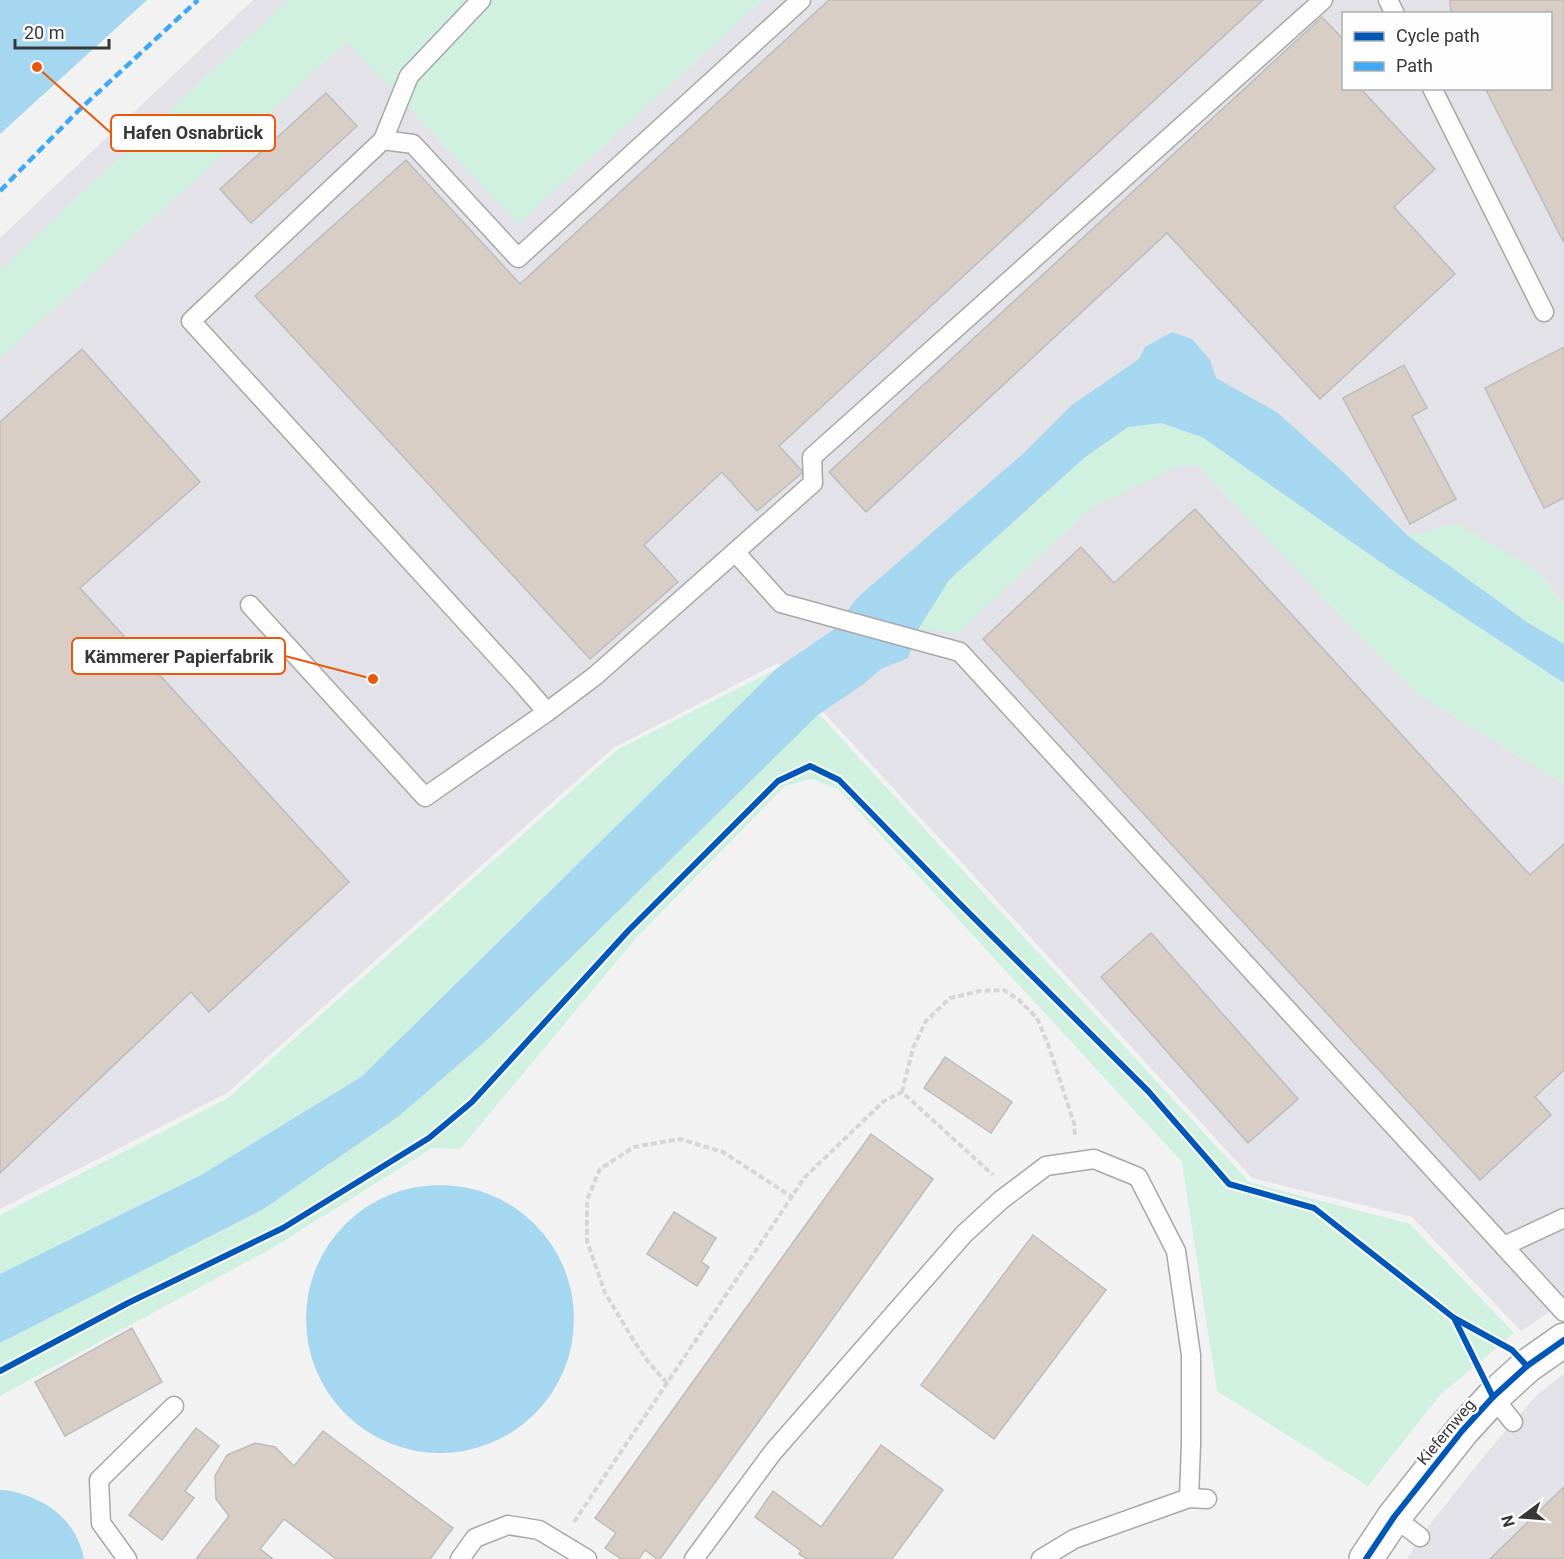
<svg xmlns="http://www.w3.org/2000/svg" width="1564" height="1559" font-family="Roboto,sans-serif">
	<rect width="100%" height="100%" fill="#f2f2f3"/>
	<g fill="#e2e2e8" fill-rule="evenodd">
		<path d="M 253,0 L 1564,0 L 1564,604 L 1537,571 L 1419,695 L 1564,784 L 1564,1302 L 1521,1331 L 1412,1217 L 1252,1178 L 778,663 L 613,748 L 227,1093 L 0,1209 L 0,238 ZM 1344,14 L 1550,14 L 1550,88 L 1344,88 Z"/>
		<polygon points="1564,1374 1564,1559 1407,1559 1420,1537 1480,1461 1513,1422 1538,1394"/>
	</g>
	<g fill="#d0f1e0">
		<polygon points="288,0 763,0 518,224 347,42 0,358 0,270"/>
		<polygon points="1161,423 1202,436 1389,568 1564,683 1564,784 1419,695 1352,628 1197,465 1178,466 1090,508 958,634 919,628 949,580 1084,458 1128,427"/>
		<polygon points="1456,523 1537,571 1564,604 1564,644 1527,622 1408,536"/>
		<polygon points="776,669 361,1077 201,1175 0,1274 0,1215 228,1098 617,750"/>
		<polygon points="819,714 1249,1182 1410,1224 1514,1333 1441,1394 1368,1486 1217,1391 1182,1162 838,789 812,779 785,786 637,937 460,1149 432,1148 274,1247 0,1396 0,1343 262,1210 398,1116 487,1040"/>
	</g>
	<g fill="#a5d7f0">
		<polygon points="0,0 147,0 0,134"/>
		<polygon points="1172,332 1192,339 1210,360 1216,378 1278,413 1342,471 1408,536 1527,622 1564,644 1564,683 1389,568 1202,437 1161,423 1128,427 1084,458 949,580 919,628 908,658 881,669 861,686 819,714 487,1040 399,1116 262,1210 0,1343 0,1274 201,1175 361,1077 776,669 833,630 857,598 1025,452 1072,405 1139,359 1145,347"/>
		<circle cx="440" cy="1319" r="134"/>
		<path d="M 0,1490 C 20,1490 49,1503 63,1518 C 74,1529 81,1544 84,1559 L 0,1559 Z"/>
	</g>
	<g fill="#d8cec6" stroke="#bdbcbc" stroke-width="1.5">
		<polygon points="829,0 1263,0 779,446 803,472 757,511 722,472 644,545 678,582 590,659 255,296 406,160 520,284"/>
		<polygon points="1450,0 1564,0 1564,243 1485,88 1550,88 1550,14 1451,14"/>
		<polygon points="1322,17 1344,40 1344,88 1363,88 1362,90 1435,169 1394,207 1455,274 1320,399 1167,233 866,512 829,472"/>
		<polygon points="326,93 357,126 251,223 220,189"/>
		<polygon points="1564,347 1564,498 1544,508 1485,388"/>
		<polygon points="82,349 200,482 80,588 349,882 209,1012 191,992 0,1173 0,422"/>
		<polygon points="1404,365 1427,408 1412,416 1456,499 1410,524 1343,398"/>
		<polygon points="1195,509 1530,875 1564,844 1564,1070 1535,1097 1551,1115 1480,1180 983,639 1081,547 1114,583"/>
		<polygon points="1151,933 1298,1099 1248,1143 1101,977"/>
		<polygon points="945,1057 1012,1102 991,1133 924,1088"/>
		<polygon points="871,1134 933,1179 660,1559 657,1559 645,1550 639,1559 621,1559 605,1548 616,1533 595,1518"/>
		<polygon points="674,1212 716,1238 701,1262 709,1267 697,1286 647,1254"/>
		<polygon points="1033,1235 1106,1290 994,1439 921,1385"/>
		<polygon points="132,1328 162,1382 65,1436 35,1382"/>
		<polygon points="196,1428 219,1446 185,1491 194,1498 162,1540 129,1515"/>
		<polygon points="323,1431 453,1528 430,1559 336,1559 284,1519 260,1549 273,1559 196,1559 229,1516 216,1499 215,1476 227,1455 255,1443 275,1447 294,1466"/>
		<polygon points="881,1445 943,1490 892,1559 807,1559 799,1554 801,1551 755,1517 773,1491 821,1527"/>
		<polygon points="1564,1487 1564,1559 1490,1559"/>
	</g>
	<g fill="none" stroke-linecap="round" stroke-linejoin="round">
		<defs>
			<g id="service">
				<polyline points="481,0 409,76 383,140 191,321 520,681 547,712"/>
				<polyline points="1388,0 1395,14"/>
				<polyline points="1432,88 1544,312"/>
				<polyline points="383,140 413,144 518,258 801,0"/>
				<polyline points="735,552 781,603 960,652 1564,1312"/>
				<polyline points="250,605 425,797 547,712 595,676 813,483 812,457 1323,0"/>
				<polyline points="1504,1246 1564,1218"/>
				<polyline points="1493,1397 1513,1422"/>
				<polyline points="1394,1517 1420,1537"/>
				<polyline points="127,1559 101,1523 99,1480 174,1406"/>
				<polyline points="460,1559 475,1538 508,1525 539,1530 587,1559"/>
				<polyline points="694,1559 773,1452 964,1234 1001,1200 1046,1166 1094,1159 1138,1177 1176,1251 1191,1355 1191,1444 1189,1498"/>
				<polyline points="1041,1559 1074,1539 1189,1498 1207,1499"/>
			</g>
			<polyline id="minor" points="1366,1559 1394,1517 1462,1431 1493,1397 1527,1366 1564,1340"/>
		</defs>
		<use href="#service" stroke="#a8a8a9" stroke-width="21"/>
		<use href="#minor" stroke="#a8a8a9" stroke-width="36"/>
		<g stroke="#d6d6d7" stroke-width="4" stroke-dasharray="6 3" stroke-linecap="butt">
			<polyline points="902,1092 913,1048 926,1021 950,998 980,991 1004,990 1019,1000 1037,1018 1049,1047 1074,1123 1075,1136"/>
			<polyline points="667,1383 649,1363 634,1341 605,1293 587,1241 587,1200 600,1169 634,1147 680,1139 723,1152 792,1197"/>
			<polyline points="574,1522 805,1177 884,1101 902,1092 993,1175"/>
		</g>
		<use href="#service" stroke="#fdfdfd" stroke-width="18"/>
		<use href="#minor" stroke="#fdfdfd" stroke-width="33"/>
		<polyline stroke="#3fa9f5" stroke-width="4.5" stroke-dasharray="9 4.5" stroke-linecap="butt" points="0,191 79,110 198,0"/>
		<defs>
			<g id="cycleway">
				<polyline points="1454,1318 1493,1397"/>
				<polyline points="0,1371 128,1303 283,1228 429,1138 472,1102 628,931 778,781 810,766 839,780 958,902 1148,1091 1229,1184 1314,1208 1454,1318 1512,1350 1527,1366"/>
				<polyline points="1366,1559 1394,1517 1462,1431 1493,1397 1527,1366 1564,1340"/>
			</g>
		</defs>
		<use href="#cycleway" stroke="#fefeff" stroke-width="10"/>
		<use href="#cycleway" stroke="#0057b8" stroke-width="6"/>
	</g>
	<g text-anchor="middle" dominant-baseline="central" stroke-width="5" stroke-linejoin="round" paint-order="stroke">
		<g font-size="16" fill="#373738" stroke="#fefeff">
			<text transform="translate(1446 1432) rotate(-50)">Kiefernweg</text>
		</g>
	</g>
	<path fill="none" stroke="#e8590c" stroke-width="2" d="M37 67L111 133M373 679L285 656"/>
	<g fill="#e8590c" stroke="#fefeff" stroke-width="2">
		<circle cx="37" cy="67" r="6"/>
		<circle cx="373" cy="679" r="6"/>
	</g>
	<g fill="#fefeff" stroke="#e8590c" stroke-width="2">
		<rect x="111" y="115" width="164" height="36" rx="6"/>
		<rect x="72" y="638" width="213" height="36" rx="6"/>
	</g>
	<g font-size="18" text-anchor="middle" font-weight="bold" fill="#373738">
		<text x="193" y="139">Hafen Osnabrück</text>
		<text x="179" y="663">Kämmerer Papierfabrik</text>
	</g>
	<rect x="1342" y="12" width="210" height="78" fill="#fefeff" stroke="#aeaeaf" stroke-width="1.5"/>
	<rect x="1354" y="32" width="30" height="9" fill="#0057b8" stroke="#aeaeaf" stroke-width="1.5"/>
	<text x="1396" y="42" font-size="18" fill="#373738">Cycle path</text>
	<rect x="1354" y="62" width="30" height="9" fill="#3fa9f5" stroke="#aeaeaf" stroke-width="1.5"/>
	<text x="1396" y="72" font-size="18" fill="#373738">Path</text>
	<g transform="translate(1522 1517) rotate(254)" stroke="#fefeff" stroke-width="4.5" paint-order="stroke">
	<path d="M0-4.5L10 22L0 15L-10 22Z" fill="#373738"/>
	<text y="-9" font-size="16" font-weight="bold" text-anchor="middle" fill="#373738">N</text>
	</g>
	<path d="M15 39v9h94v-9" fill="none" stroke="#373738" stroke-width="3"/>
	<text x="24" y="39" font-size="18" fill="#373738" stroke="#fefeff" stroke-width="4.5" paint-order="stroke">20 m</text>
</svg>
